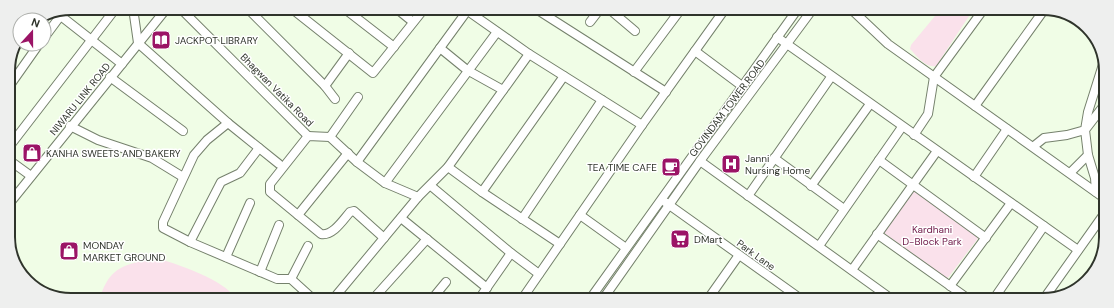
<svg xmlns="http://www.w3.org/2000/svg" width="1114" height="308" font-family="'DM Sans',sans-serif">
	<rect width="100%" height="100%" fill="#f0fde6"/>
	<g fill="#fae1eb">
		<path d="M 940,10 L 973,10 L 936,66 C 925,68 917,56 910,49 L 911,45 Z"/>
		<polygon points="913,189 979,237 947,279 884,233"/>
		<path d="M 155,258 C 173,262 228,281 234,298 L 100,298 C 110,265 126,265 155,258 Z"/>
	</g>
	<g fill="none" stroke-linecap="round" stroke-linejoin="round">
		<defs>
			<g id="minor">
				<polyline points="133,8 138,43 228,123 279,164"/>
				<polyline points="180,8 308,136"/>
				<polyline points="247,8 325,86 335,99"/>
				<polyline points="291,8 373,73 424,9"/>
				<polyline points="345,9 394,47"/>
				<polyline points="397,9 413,22"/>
				<polyline points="465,9 529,54 642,125"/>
				<polyline points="536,9 666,92"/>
				<polyline points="609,9 635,31"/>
				<polyline points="852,10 888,44 1104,198"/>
				<polyline points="57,13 122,64"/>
				<polyline points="590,22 600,9"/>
				<polyline points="777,37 1078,250"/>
				<polyline points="44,38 64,11"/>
				<polyline points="440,48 467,70 503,90"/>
				<polyline points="695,51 742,86"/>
				<polyline points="634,72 681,9"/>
				<polyline points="110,77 183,131"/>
				<polyline points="325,86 349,53"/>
				<polyline points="8,88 39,44"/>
				<polyline points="975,106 1044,10"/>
				<polyline points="228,123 207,140 194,155 163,222 163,228 190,242 277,279 291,279 312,298"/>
				<polyline points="70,126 98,140 152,158 183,177"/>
				<polyline points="914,135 928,114 934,77 983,10"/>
				<polyline points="330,137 358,97"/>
				<polyline points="1034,146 1044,138 1067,135 1085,130 1088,112 1105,58"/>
				<polyline points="9,147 116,8"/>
				<polyline points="774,158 844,209"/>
				<polyline points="9,160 31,176"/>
				<polyline points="879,160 986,238"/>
				<polyline points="700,161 893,300"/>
				<polyline points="357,162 467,11"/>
				<polyline points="448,167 482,192 560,244"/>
				<polyline points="1070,173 1088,155"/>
				<polyline points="974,177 1007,129"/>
				<polyline points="385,183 497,32"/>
				<polyline points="431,186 511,253 539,274"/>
				<polyline points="811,186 870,104"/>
				<polyline points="482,192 564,76"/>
				<polyline points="1096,192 1095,178 1088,155 1085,130 1105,104"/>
				<polyline points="748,196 831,77"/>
				<polyline points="665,202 801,299"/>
				<polyline points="9,204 167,8"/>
				<polyline points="298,215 348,153"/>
				<polyline points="580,215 626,248"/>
				<polyline points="401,218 487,288"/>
				<polyline points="522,219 602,100"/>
				<polyline points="877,234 970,300"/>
				<path d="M 384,238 L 354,211 L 350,212 C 343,220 333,236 321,234 L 270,192 L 270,184 L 308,136 L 330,137 L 357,162 L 385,183 L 418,197"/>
				<polyline points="190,242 221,182 240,173 259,148"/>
				<polyline points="819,246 902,127"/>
				<polyline points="226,257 250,203"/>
				<polyline points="852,270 937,151"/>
				<polyline points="260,272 279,225"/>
				<polyline points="291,279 308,246"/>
				<polyline points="950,286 1011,203"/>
				<polyline points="334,298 418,197 448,167 529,54"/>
				<polyline points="373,299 427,239"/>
				<polyline points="432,299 446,282"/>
				<polyline points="479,299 511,253"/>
				<polyline points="522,299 642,125 725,9"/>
				<polyline points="590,299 797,10"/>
				<polyline points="603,299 700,161 812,10"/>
				<polyline points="708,299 739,255"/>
				<polyline points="993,300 1044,226"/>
				<polyline points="1043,300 1104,214"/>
			</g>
		</defs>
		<use href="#minor" stroke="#75816c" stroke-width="10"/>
		<use href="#minor" stroke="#fff" stroke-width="8"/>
	</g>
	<defs>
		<symbol id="library-square" viewBox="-11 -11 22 22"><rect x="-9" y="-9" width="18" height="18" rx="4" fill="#9b1466" stroke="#fff"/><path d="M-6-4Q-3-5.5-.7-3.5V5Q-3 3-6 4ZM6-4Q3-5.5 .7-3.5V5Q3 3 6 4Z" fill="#fff"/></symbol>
		<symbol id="shop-square" viewBox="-11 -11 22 22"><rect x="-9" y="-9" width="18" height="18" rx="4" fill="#9b1466" stroke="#fff"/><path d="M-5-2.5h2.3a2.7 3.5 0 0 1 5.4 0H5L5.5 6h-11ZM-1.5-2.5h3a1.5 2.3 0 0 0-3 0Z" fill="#fff"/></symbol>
		<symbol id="hospital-square" viewBox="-11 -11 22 22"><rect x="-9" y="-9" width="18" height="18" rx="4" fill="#9b1466" stroke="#fff"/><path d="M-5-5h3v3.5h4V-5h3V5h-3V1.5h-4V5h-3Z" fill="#fff"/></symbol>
		<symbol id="cafe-square" viewBox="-11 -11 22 22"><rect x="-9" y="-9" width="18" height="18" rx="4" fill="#9b1466" stroke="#fff"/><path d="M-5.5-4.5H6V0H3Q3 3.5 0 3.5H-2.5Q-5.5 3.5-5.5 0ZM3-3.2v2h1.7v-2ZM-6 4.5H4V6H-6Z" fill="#fff"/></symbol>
		<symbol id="supermarket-square" viewBox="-11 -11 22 22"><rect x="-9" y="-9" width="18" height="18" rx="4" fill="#9b1466" stroke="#fff"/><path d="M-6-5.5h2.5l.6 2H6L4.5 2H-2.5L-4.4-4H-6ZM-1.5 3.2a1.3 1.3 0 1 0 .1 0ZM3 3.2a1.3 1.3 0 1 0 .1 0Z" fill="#fff"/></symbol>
	</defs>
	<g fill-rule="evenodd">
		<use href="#library-square" x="150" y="29" width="22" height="22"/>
		<use href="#shop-square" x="21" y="142" width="22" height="22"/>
		<use href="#hospital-square" x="720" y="153" width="22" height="22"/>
		<use href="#cafe-square" x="660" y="156" width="22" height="22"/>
		<use href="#supermarket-square" x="669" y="228" width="22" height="22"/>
		<use href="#shop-square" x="58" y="240" width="22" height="22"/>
	</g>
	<g text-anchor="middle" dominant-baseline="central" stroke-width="3" stroke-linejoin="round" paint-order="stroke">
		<g font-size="10" fill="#2f342b" stroke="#fff" text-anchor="start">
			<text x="175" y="40">JACKPOT LIBRARY</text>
			<text x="46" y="153">KANHA SWEETS AND BAKERY</text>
			<text x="745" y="158">Janni<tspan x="745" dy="12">Nursing Home</tspan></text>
			<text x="657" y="167" text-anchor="end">TEA TIME CAFE</text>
			<text x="694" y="239">DMart</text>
			<text x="83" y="245">MONDAY<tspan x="83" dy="12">MARKET GROUND</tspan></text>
		</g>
		<g font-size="10" fill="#2f342b" stroke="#fff">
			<text transform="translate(277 90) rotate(45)">Bhagwan Vatika Road</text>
			<text transform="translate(80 99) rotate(-51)">NIWARU LINK ROAD</text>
			<text transform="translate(727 108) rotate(-53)">GOVINDAM TOWER ROAD</text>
			<text transform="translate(756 255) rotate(36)">Park Lane</text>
		</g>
		<g font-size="10" fill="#73204e" stroke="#fff">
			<text x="932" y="229">Kardhani<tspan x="932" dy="12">D-Block Park</tspan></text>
		</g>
	</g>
	<path d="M0 0H1114V308H0ZM71 15H1043A56 56 0 0 1 1099 71V237A56 56 0 0 1 1043 293H71A56 56 0 0 1 15 237V71A56 56 0 0 1 71 15Z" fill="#eeefee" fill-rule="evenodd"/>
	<path fill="none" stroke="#2f342b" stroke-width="2" d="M71 15H1043A56 56 0 0 1 1099 71V237A56 56 0 0 1 1043 293H71A56 56 0 0 1 15 237V71A56 56 0 0 1 71 15Z"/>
	<g transform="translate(32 32) rotate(21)"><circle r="19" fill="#ffffff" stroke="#acaeaa"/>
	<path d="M0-3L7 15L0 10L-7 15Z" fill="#9b1466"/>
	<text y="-6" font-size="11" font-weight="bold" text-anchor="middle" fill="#2f342b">N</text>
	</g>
</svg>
